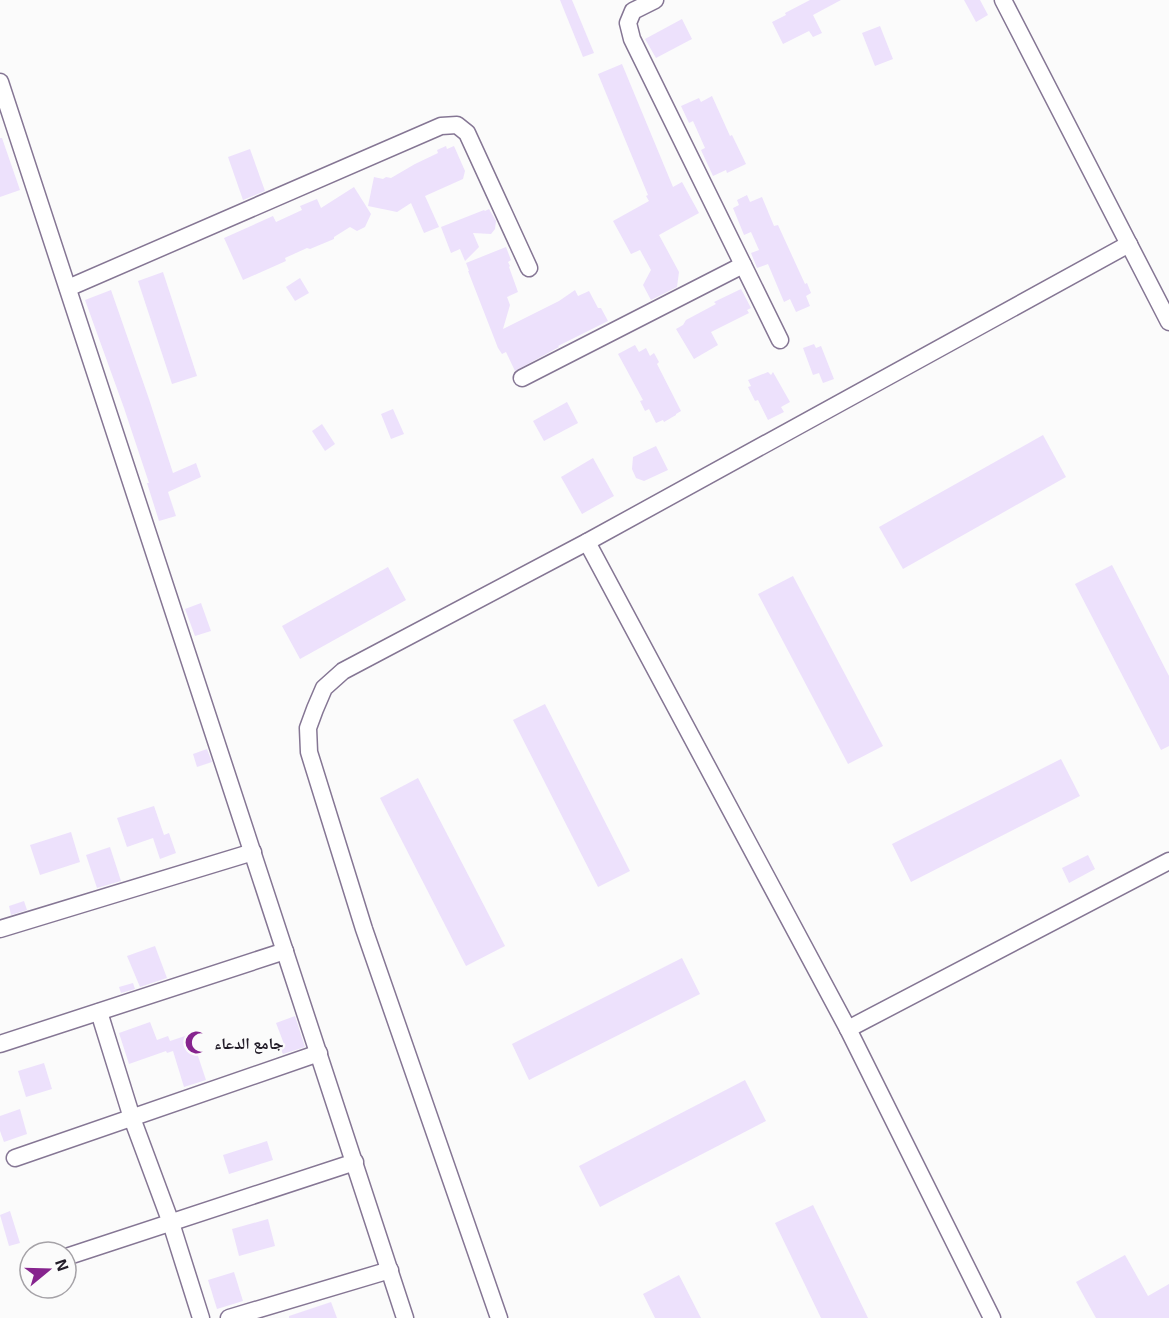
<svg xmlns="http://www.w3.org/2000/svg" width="1169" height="1318" font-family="'Exo 2','Noto Naskh Arabic',sans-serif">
	<rect width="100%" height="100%" fill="#fbfbfb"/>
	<g fill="#ede1fc">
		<polygon points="560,0 572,0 594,53 583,57"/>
		<polygon points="810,0 841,0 813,15 822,33 813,37 809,31 783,44 772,22 786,15 785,13"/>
		<polygon points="964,0 980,0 988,15 976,22"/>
		<polygon points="682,19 692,39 656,58 645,39"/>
		<polygon points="880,26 893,59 875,66 862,33"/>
		<polygon points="622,64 673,187 682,182 699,213 659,235 679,272 677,287 651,300 643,285 651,270 640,250 631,254 613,221 649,201 646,196 648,195 598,74"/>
		<polygon points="712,96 730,136 732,135 746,164 727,173 726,170 713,176 701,150 705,148 693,121 689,123 681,106 699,98 701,102"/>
		<polygon points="0,138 2,138 20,190 0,197"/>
		<polygon points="446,146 447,149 454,146 465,171 463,179 425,196 439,227 424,233 411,203 397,212 368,206 374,177 383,179 386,177 391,178 415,164 438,153 437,150"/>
		<polygon points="250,149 265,191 243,200 228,157"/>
		<polygon points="354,187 371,214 365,227 357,231 350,227 334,237 334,239 310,249 307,248 285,258 286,261 243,280 224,238 273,216 276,222 302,210 300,206 317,199 321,208"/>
		<polygon points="747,195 750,202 762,197 774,226 778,225 805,284 807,283 811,293 806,296 810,306 796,312 790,299 784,302 768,264 757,268 751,253 759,250 751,232 744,235 733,208 739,205 737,200"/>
		<polygon points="489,209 496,221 495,229 491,234 473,233 479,247 465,261 460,249 451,253 441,227 484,210 485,211"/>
		<polygon points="506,247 511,260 508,262 510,266 509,267 518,292 507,297 510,305 503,329 559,301 575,290 578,296 589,291 598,308 601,308 608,321 558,346 559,347 515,371 506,352 502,354 498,348 468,271 469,271 466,263"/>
		<polygon points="163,272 197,376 172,384 138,281"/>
		<polygon points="300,278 309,293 295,301 286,287"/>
		<polygon points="741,289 751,308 747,310 749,313 711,332 718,345 694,359 676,329 683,325 686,320 716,304 714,302"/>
		<polygon points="111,290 149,399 173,473 196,463 201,477 168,492 176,516 159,521 147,483 149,483 124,408 85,300"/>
		<polygon points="814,344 816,348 821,346 834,379 823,383 819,373 813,375 803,348"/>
		<polygon points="635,345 639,352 646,348 650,356 654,353 659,362 657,364 681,411 676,414 676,415 664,422 663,420 656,423 649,409 645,411 640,401 643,400 618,354"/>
		<polygon points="768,372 771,375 773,372 790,402 781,407 784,412 768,420 758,400 755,401 748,387 751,386 748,380"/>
		<polygon points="567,402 578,423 544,441 533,421"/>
		<polygon points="393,409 404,434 391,439 381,414"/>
		<polygon points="322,424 335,444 325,451 312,431"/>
		<polygon points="1043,435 1066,477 903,569 879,527"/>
		<polygon points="656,446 668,470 644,481 636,478 632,469 633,457"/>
		<polygon points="593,458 614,496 582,514 561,477"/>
		<polygon points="1112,565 1169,676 1169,746 1161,750 1075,584"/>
		<polygon points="388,567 406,600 300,659 282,626"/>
		<polygon points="793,576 883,746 848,764 758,594"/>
		<polygon points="201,603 211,631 195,636 185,609"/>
		<polygon points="545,704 630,871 598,887 513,720"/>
		<polygon points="207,749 212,762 197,767 193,754"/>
		<polygon points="1061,759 1080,796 911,882 892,844"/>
		<polygon points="418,778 505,946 466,966 380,798"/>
		<polygon points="154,806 164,835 169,833 176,853 160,859 153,838 127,847 117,818"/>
		<polygon points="71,832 80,862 40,875 30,845"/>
		<polygon points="110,847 121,881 97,888 86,855"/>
		<polygon points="1088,855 1095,869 1069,883 1062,868"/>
		<polygon points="24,901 27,910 11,915 9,906"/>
		<polygon points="155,946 167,978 140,987 127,956"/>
		<polygon points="682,958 700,994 529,1080 512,1044"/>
		<polygon points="133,983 135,989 121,993 119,987"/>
		<polygon points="295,1016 305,1047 283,1054 279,1046 284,1044 276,1023"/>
		<polygon points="150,1022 157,1040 168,1036 170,1041 188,1035 194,1054 197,1053 206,1080 184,1087 173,1051 167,1053 166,1051 129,1064 119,1033"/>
		<polygon points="44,1063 52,1089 26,1097 18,1071"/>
		<polygon points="745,1080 766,1121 600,1207 579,1166"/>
		<polygon points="20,1109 27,1134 4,1142 0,1131 0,1116"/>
		<polygon points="267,1141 273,1160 229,1174 223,1155"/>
		<polygon points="813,1205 868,1318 821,1318 775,1223"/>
		<polygon points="10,1211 20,1243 9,1246 0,1215"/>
		<polygon points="268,1219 275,1246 239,1256 232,1229"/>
		<polygon points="1125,1255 1148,1296 1169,1284 1169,1318 1096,1318 1076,1282"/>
		<polygon points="234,1272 243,1301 217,1309 208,1280"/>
		<polygon points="679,1275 701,1318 655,1318 643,1294"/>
		<polygon points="331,1302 337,1318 289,1318 289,1316"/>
	</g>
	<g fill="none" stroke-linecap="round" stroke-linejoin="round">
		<defs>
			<g id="minor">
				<polyline points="655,0 633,11 628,23 632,39 780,340"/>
				<polyline points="1003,0 1169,322"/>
				<polyline points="0,82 405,1318"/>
				<polyline points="68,288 441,126 457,125 467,133 529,268"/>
				<polyline points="522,378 743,265"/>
				<polyline points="587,542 848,1029 992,1318"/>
				<polyline points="0,929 253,852"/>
				<polyline points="99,1012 132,1118 171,1223 201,1318"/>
				<polyline points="848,1029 1169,861"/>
				<polyline points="0,1044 285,951"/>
				<polyline points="15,1158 319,1053"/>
				<polyline points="66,1257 355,1162"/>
				<polyline points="229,1318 390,1270"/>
				<polyline points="499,1318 364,929 309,752 308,728 315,709 324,688 343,671 587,542 1129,244"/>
			</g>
		</defs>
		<use href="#minor" stroke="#857694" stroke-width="19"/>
		<use href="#minor" stroke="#fff" stroke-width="16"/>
	</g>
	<defs>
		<symbol id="mosque-bare" viewBox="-9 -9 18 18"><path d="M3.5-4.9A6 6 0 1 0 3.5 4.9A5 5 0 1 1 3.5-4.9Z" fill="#86248e" stroke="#fbfbfb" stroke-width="2.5" paint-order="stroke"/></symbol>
	</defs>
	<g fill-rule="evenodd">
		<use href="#mosque-bare" x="180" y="1026" width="33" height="33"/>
	</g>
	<g text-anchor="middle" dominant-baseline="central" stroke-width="4.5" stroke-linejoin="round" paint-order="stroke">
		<g font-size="16" font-weight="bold" fill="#231d29" stroke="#fbfbfb" text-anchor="start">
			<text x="214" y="1042">جامع الدعاء</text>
		</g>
	</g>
	<g transform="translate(48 1270) rotate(71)"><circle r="28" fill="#fbfbfb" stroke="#a5a2a7" stroke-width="1.5"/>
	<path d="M0-4.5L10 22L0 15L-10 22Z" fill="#86248e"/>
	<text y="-9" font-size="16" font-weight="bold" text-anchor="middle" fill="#231d29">N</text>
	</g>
</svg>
